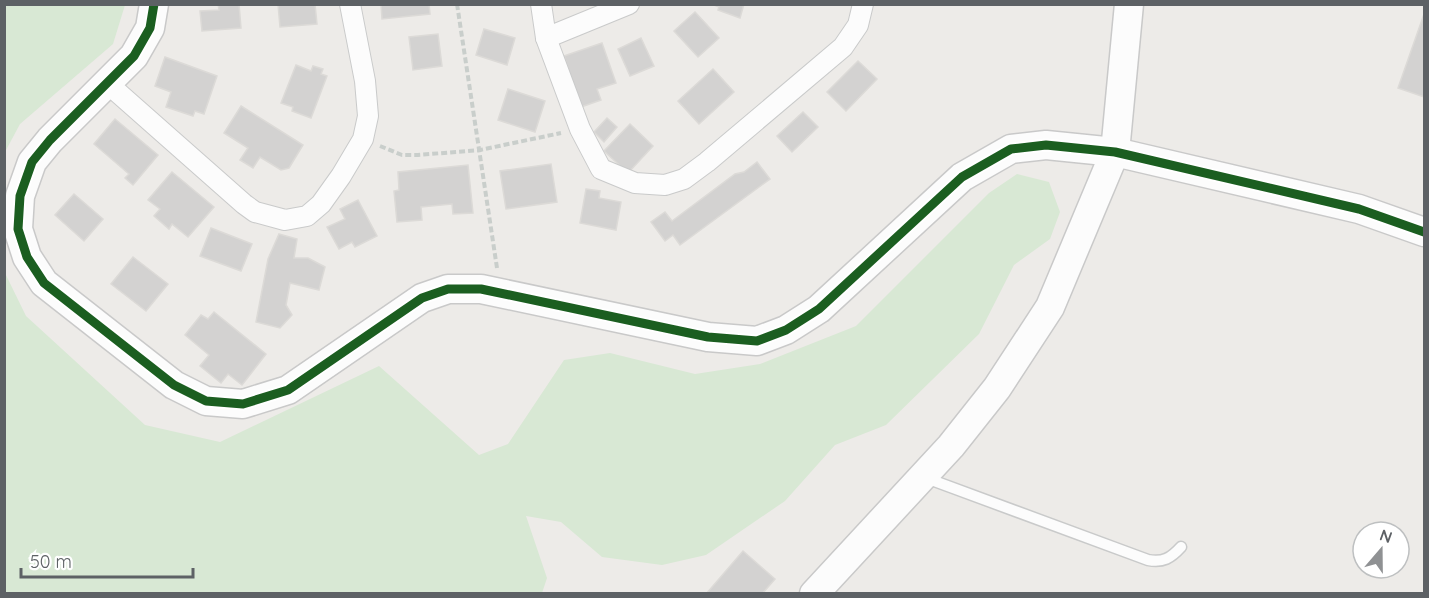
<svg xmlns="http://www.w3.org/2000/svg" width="1429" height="598" font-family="Quicksand,sans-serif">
	<rect width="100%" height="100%" fill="#edebe8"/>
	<g fill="#d8e8d4">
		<polygon points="5,4 125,5 113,44 20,124 5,152"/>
		<polygon points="1017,174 1049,182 1060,212 1050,239 1014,265 979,334 886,425 835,445 785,501 706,555 662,565 602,557 561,522 526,516 547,578 542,593 5,593 5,273 26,316 145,425 220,442 379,366 479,455 508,444 564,360 610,353 695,374 760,364 856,326 989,193"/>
	</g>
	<g fill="#d3d2d1" stroke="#dcdad7" stroke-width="1.5">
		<polygon points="218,4 239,4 241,28 202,31 200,11 219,10"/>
		<polygon points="278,4 315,4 317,24 280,27"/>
		<polygon points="381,4 429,4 430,14 382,19"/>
		<polygon points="744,4 740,18 718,10 719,7 714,5"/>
		<polygon points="695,12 719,38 698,57 674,31"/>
		<polygon points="1424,14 1424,97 1398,88"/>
		<polygon points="484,29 515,38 507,65 476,55"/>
		<polygon points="438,34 442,66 413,70 409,37"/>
		<polygon points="641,38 654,66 630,76 618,49"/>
		<polygon points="602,43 616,83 597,89 601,100 581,107 564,56"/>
		<polygon points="165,57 217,76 204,114 195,111 193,116 166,107 171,92 155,86"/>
		<polygon points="858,61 877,79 846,111 827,92"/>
		<polygon points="296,65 311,71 313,66 323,69 321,74 327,76 311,118 292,111 293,107 281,103"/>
		<polygon points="713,69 734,92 699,124 678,101"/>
		<polygon points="508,89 545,101 535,132 498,120"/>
		<polygon points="241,106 303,145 289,168 281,170 260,157 253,168 240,160 248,148 224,133"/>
		<polygon points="803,112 818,127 792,152 777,136"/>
		<polygon points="607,118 617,127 604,142 594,132"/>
		<polygon points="115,119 158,155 133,185 125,178 129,174 94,144"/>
		<polygon points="630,124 653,146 628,173 604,151"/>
		<polygon points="757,162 770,179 680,245 673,235 665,241 651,222 665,212 672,221 735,174 744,172"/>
		<polygon points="551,164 557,202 506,209 500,171"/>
		<polygon points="468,165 473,213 453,214 452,204 421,207 422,220 397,222 394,191 399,190 398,172"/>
		<polygon points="172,172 214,207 188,237 172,224 169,229 154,216 160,209 148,200"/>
		<polygon points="586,189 600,191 599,198 621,202 616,230 580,223"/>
		<polygon points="74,194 103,219 84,241 55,215"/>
		<polygon points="358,200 377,236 355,247 352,242 339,249 327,227 345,219 340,209"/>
		<polygon points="211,228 252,244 241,271 200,256"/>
		<polygon points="279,234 297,239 294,258 308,258 325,267 319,290 290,283 286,305 292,315 280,328 256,322 268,259"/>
		<polygon points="133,257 168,284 146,311 111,284"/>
		<polygon points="214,312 266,354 242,385 228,374 221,383 200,366 209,355 185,335 201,315 208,319"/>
		<polygon points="743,551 775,579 762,594 706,594"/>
	</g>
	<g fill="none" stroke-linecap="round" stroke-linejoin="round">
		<defs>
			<path id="lane" d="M 926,478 L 1148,560 C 1163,563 1171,558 1181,547"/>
			<g id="street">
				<polyline points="541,4 546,38 580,129 601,169 635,183 665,185 684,179 707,162 843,47 858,25 863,4"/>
				<polyline points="546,38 629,4"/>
				<polyline points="107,83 244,204 255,212 285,220 307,216 321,204 341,176 363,139 368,116 365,81 350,4"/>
			</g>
			<g id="secondary">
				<polyline points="154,4 150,28 134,56 50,140 32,162 20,196 18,229 27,257 44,283 174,385 206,401 243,404 288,390 422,298 448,289 481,289 708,337 757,341 786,330 819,309 962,177 1011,149 1046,145 1115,152 1359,209 1424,232"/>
				<polyline points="814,594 951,446 997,388 1050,307 1115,152 1129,4"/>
			</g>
		</defs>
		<use href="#lane" stroke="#c9caca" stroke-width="13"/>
		<use href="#street" stroke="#c9caca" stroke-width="22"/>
		<use href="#secondary" stroke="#c9c9c9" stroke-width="31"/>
		<g stroke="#c9cecb" stroke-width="4" stroke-dasharray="6 3" stroke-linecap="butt">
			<polyline points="457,4 497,268"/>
			<polyline points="380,146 402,155 418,155 480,150 561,133"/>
		</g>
		<use href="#lane" stroke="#fcfcfc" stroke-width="10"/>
		<use href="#street" stroke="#fcfcfc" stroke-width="20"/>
		<use href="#secondary" stroke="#fcfcfc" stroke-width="28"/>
		<defs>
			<polyline id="cycleway" points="154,4 150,28 134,56 50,140 32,162 20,196 18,229 27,257 44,283 174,385 206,401 243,404 288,390 422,298 448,289 481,289 708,337 757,341 786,330 819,309 962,177 1011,149 1046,145 1115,152 1359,209 1424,232"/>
		</defs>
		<use href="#cycleway" stroke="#fff" stroke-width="13"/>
		<use href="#cycleway" stroke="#1b5e20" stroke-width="9"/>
	</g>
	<rect width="1429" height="598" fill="none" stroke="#5d6165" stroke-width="12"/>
	<g transform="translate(1381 550) rotate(20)"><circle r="28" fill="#ffffff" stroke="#bec0c1" stroke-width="1.5"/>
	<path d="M0-4.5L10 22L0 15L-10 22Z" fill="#8f9193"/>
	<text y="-9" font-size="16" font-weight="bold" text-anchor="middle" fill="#5d6165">N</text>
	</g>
	<path d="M21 568v9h172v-9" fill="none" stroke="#5d6165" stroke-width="3"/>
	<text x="30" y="568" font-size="18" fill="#5d6165" stroke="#ffffff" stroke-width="4.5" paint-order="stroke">50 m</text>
</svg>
